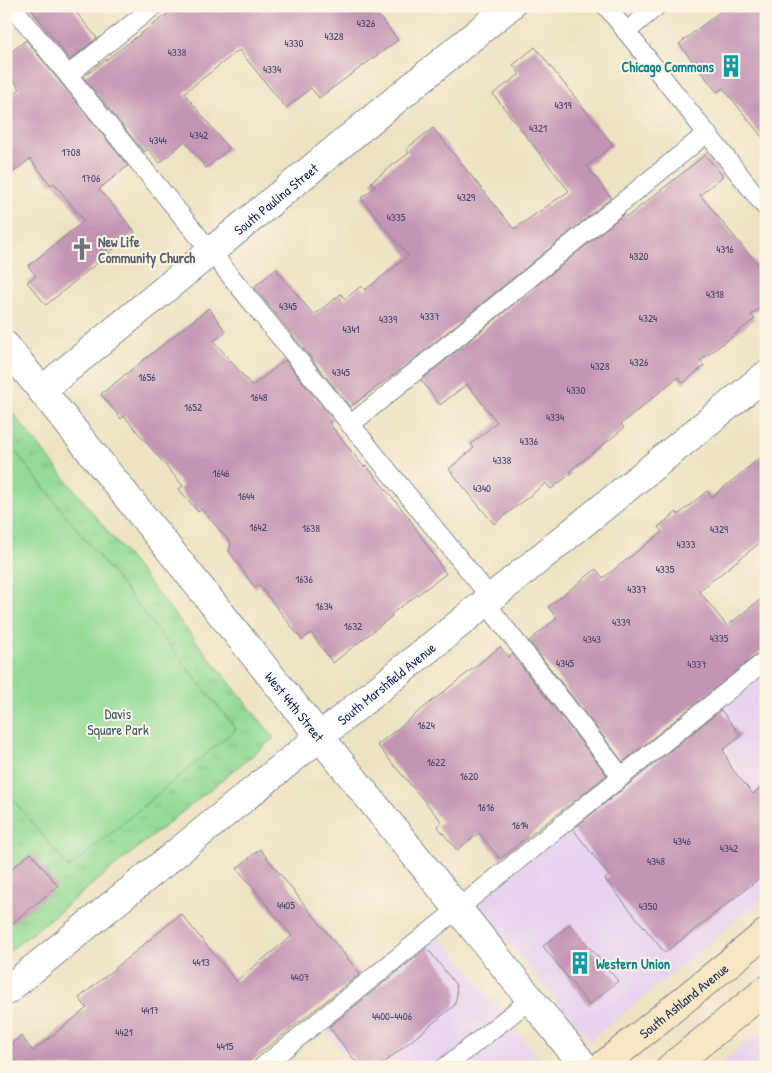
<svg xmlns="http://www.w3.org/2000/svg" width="772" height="1073" font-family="'Patrick Hand',sans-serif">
	<defs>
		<pattern id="grass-tufts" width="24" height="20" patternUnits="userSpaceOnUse" patternTransform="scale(1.25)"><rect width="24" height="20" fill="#93db95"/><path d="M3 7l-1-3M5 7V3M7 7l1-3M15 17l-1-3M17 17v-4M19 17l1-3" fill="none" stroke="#7ebc83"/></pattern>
	</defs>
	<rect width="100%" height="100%" fill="#fcf5e5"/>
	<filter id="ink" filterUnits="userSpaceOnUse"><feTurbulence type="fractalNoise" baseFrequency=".02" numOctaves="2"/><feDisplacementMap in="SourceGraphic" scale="10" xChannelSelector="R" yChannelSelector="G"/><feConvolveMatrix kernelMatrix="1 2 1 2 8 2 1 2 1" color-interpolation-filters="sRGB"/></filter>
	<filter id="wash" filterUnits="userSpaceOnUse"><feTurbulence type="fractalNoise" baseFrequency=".0096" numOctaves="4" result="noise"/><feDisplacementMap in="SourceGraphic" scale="20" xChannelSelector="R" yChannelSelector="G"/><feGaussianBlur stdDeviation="1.12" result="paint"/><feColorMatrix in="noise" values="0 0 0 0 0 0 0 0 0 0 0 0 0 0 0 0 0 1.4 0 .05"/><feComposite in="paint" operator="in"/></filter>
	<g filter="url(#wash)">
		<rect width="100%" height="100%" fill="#ede3c2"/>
		<g fill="#e7d2ef">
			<polygon points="766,660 766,896 590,1041 471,898"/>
			<polygon points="434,927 546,1067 354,1067 318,1021"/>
			<polygon points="766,1027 766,1067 715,1067"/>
		</g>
		<polygon fill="url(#grass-tufts)" stroke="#57857a" points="6,405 274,738 6,954"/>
		<polygon fill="#93db95" stroke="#57857a" points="6,440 236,729 69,868 6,791"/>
		<g id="blocks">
			<g fill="#c495b3">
				<polygon points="29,6 71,6 97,38 70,60"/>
				<polygon points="178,6 371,6 398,40 319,98 311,88 286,108 239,50 184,93 229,149 206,168 185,141 160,163 148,149 144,152 83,77"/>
				<polygon points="727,6 766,6 766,142 723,88 717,92 679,44"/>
				<polygon points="26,40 128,166 99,189 135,232 46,305 27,282 36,276 28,266 84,221 54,183 51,185 30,159 6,178 6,100 20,89 6,71 6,56"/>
				<polygon points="535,47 613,145 587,166 611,198 408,364 350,407 254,287 276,269 314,315 341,294 345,299 361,286 365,290 408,256 361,198 375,187 371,182 409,153 406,149 433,128 514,229 569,191 493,94 520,74 513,65"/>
				<polygon points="705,155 723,176 700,195 766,275 766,303 751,315 755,319 700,361 704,366 683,383 678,377 621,424 624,428 570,471 572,473 551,489 546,483 494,524 449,469 474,448 471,444 497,422 467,384 440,405 421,380 624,214 627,217"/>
				<polygon points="209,308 226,332 214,341 252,386 285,360 333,420 329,423 364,467 366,465 409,518 446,574 391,614 392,616 333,663 311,633 302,640 259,585 255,588 229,551 231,543 201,509 198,512 179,489 183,486 124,416 121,419 101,394"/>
				<polygon points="766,453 766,538 699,591 727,626 766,595 766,647 623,762 529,641 557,618 548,607 596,569 603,578 662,532 658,527 677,512 678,515 707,491 712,497"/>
				<polygon points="500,647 509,657 512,654 607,775 500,859 479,833 457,850 437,826 442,822 377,745"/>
				<polygon points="721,710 741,736 723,750 732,769 753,794 766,783 766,873 665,953 605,879 609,876 573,829"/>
				<polygon points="260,849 360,974 242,1067 6,1067 6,1048 21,1036 33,1051 87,1008 79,998 181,914 236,981 292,936 237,868"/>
				<polygon points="31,853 58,886 6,928 6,873"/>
				<polygon points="570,924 618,981 589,1005 543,946"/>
				<polygon points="427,948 456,985 457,995 454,1006 379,1067 360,1067 329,1027"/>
			</g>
		</g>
	</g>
	<g filter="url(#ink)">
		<use href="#blocks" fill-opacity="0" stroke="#848990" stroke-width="1"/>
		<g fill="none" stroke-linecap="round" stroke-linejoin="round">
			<defs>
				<g id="lane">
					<polyline points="12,6 491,598"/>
					<polyline points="606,6 766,208"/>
					<polyline points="626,32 657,6"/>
					<polyline points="68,75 154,6"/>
					<polyline points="350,425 707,133"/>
					<polyline points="485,602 621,776"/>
					<polyline points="262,1067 766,660"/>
					<polyline points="445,1067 531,999"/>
				</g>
				<g id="street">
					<path id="s1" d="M 6,346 L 585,1067"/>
					<path id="s2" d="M 42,390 L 510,6"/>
					<path id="s3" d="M 6,991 L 766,375"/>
				</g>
				<g id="secondary">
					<path id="s4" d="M 601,1067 L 766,933"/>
					<polyline points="671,1067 766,990"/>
				</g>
			</defs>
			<use href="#lane" stroke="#848990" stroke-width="20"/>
			<use href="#street" stroke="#848990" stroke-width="30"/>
			<use href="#secondary" stroke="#848990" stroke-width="30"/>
			<use href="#lane" stroke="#fff" stroke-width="18"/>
			<use href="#street" stroke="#fff" stroke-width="28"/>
			<use href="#secondary" stroke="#f9e7c3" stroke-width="28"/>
		</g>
	</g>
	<defs>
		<symbol id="building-bare" viewBox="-9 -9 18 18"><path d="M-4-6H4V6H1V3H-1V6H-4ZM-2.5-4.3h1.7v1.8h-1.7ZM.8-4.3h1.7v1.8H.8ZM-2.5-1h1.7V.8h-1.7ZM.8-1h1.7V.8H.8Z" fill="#0f9aa8" stroke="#fcf5e5" stroke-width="2.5" paint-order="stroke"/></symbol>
		<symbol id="church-bare" viewBox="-9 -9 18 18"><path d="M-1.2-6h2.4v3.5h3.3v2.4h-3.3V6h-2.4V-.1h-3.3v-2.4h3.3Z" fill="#6b7280" stroke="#fcf5e5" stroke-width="2.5" paint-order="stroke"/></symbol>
	</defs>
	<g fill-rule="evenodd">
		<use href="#building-bare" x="715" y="50" width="32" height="32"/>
		<use href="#church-bare" x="66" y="233" width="32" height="32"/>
		<use href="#building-bare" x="564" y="947" width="32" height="32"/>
	</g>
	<g text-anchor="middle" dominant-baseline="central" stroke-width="4" stroke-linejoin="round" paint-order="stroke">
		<g font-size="11" fill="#454873">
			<text x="366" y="23">4326</text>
			<text x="334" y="36">4328</text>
			<text x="294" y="43">4330</text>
			<text x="177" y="52">4338</text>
			<text x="272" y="69">4334</text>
			<text x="563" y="105">4319</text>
			<text x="538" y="128">4321</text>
			<text x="199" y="135">4342</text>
			<text x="158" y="140">4344</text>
			<text x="71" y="152">1708</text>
			<text x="91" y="178">1706</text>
			<text x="466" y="197">4329</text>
			<text x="396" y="217">4335</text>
			<text x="725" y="249">4316</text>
			<text x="639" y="256">4320</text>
			<text x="715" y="294">4318</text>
			<text x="288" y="306">4345</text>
			<text x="430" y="316">4337</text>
			<text x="648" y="318">4324</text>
			<text x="388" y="319">4339</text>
			<text x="351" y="329">4341</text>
			<text x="639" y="362">4326</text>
			<text x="600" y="366">4328</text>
			<text x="341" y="372">4345</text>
			<text x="147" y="377">1656</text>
			<text x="576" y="390">4330</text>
			<text x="259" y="397">1648</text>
			<text x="193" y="407">1652</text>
			<text x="555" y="417">4334</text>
			<text x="529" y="441">4336</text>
			<text x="502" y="460">4338</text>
			<text x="221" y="473">1646</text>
			<text x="482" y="488">4340</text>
			<text x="246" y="496">1644</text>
			<text x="258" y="527">1642</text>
			<text x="311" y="528">1638</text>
			<text x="719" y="529">4329</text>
			<text x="686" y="544">4333</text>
			<text x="665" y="569">4335</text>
			<text x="304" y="579">1636</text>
			<text x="637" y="589">4337</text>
			<text x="324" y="606">1634</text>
			<text x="621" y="622">4339</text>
			<text x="353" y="626">1632</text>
			<text x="719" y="638">4335</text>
			<text x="592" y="639">4343</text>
			<text x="565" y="663">4345</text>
			<text x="697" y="664">4337</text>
			<text x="426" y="725">1624</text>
			<text x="436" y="762">1622</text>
			<text x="469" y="776">1620</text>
			<text x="486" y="807">1616</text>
			<text x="520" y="825">1614</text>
			<text x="682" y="841">4346</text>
			<text x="729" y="848">4342</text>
			<text x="656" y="861">4348</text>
			<text x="286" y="905">4405</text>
			<text x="648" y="906">4350</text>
			<text x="201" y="962">4413</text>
			<text x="300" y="977">4407</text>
			<text x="150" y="1010">4417</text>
			<text x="392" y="1016">4400-4406</text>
			<text x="124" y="1032">4421</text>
			<text x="225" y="1046">4415</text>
		</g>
		<g font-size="14" font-weight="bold" fill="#0d838f" stroke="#fcf5e5" text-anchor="end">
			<text x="714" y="66">Chicago Commons</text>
			<text x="596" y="963" text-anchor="start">Western Union</text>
		</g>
		<g font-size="14" fill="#1b2f5e" stroke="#fcf5e5">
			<text stroke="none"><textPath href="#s2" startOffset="302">South Paulina Street</textPath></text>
			<text stroke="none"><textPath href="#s3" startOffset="489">South Marshfield Avenue</textPath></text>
			<text stroke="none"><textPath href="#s1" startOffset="462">West 44th Street</textPath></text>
			<text stroke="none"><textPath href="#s4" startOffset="106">South Ashland Avenue</textPath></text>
		</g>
		<g font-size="14" font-weight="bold" fill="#5b616d" stroke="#fcf5e5" text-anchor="start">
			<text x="98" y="241">New Life<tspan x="98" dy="16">Community Church</tspan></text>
		</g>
		<g font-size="14" fill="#395a6c" stroke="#fcf5e5">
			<text x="118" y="713">Davis<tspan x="118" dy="16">Square Park</tspan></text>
		</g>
	</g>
	<rect width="772" height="1073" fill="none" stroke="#fcf5e5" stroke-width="25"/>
</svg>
